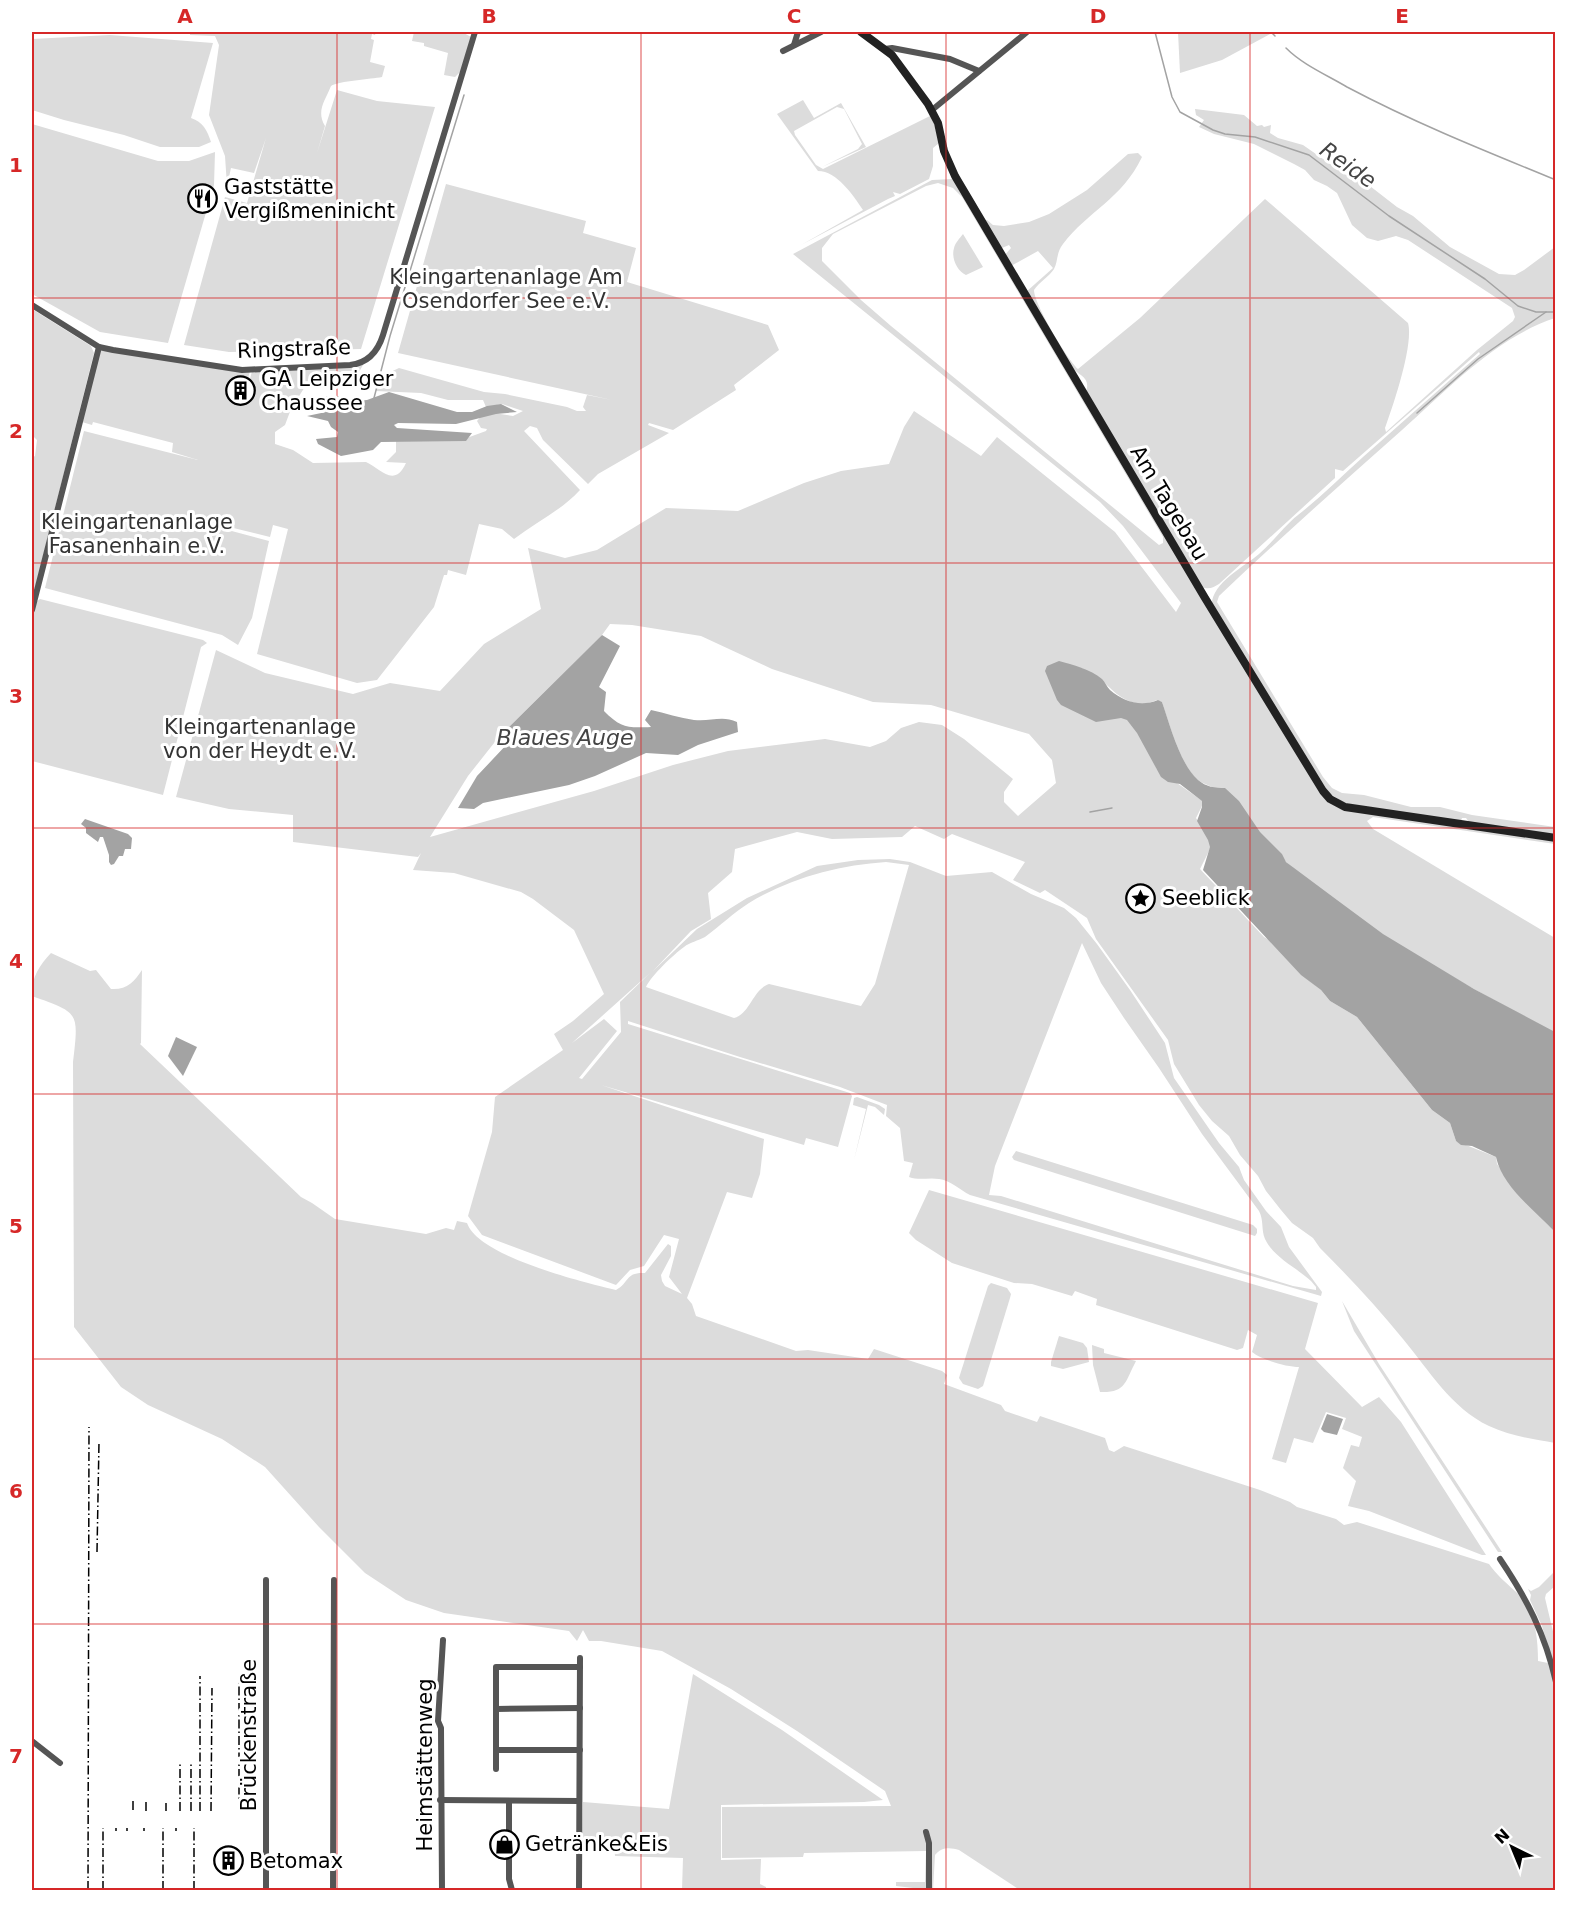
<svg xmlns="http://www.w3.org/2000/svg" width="1587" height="1922" font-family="'DejaVu Sans',sans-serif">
	<rect width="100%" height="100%" fill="#fff"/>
	<g fill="#dcdcdc" fill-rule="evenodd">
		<path d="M 190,32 L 376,32 L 375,35 L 372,34 L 371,39 L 374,40 L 370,62 L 385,66 L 382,77 C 371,79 339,81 331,86 C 325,101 316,111 325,126 L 317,153 L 337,90 L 377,101 L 435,107 L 361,349 L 229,352 L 184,345 L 225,197 L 247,203 L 266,138 L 254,173 L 231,168 L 227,186 L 225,156 L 209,115 L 219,45 L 215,36 L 190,35 Z"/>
		<polygon points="414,32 462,32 471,37 461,71 455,77 444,75 448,53 424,46 424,43 412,41"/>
		<polygon points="1178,32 1274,32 1222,60 1180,73"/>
		<path d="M 110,35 L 213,43 L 191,118 C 203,122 207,130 211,142 L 199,147 L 160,147 L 124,135 L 64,120 L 32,110 L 32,39 Z"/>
		<path d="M 803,100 L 814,118 L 841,103 L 866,147 L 822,167 L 858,149 L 862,144 L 844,109 L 837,107 L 794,131 L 795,135 L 816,165 L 823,169 L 932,115 L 939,143 L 933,148 L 933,166 L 929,179 L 900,194 L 893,192 L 895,196 L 888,199 L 801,245 L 863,210 C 853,195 837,171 818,171 L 777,114 Z"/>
		<path d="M 1195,109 L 1244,115 L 1257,126 L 1262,125 L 1264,127 L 1271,125 L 1270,133 L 1278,138 L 1303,145 L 1346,175 L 1357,167 L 1356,170 L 1357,176 L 1397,207 L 1413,216 L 1450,247 L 1499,274 L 1515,275 L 1524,270 L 1555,247 L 1555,318 C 1495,338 1448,389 1402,430 C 1340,485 1279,539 1219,596 L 1217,602 L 1323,777 L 1332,788 L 1342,793 L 1364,795 L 1411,807 L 1440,807 L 1472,815 L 1555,827 L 1555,835 L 1469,822 L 1466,818 L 1462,818 L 1461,821 L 1349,804 L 1341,801 L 1328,792 L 1212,606 C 1210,584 1245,566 1259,554 C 1273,542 1284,526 1298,515 C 1321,497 1341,477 1363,457 C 1402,423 1440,388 1480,354 L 1479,352 L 1343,471 L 1335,469 L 1335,478 L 1219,584 C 1214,587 1209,590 1202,587 L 1086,392 C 1091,376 1079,377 1071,366 C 1055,347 1040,315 1026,292 L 1053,268 L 1038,251 L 1011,266 L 1004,256 L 1011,248 L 1009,245 L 1002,248 L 984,221 L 987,220 L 993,225 L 1004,226 L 1029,222 L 1049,214 L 1087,190 L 1128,154 L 1138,153 L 1142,157 C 1122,199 1088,211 1063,244 C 1056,253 1058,262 1054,269 C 1049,277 1039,282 1034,290 C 1034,304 1067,359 1078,369 L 1140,318 L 1265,199 L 1408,323 C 1414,344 1393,406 1385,428 L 1386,432 L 1477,350 L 1513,321 L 1515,317 L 1512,308 L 1408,240 L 1396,236 L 1378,241 L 1367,238 L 1352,225 L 1337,193 L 1327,186 L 1314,180 L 1305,170 L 1294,164 L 1254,144 L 1214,134 L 1199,127 L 1204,120 L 1196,115 Z"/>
		<polygon points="32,124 158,161 189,161 215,152 214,185 168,343 100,332 32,294"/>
		<path d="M 952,179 L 955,180 L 1331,802 L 1555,840 L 1555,844 L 1373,817 L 1367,821 L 1373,829 L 1555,938 L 1555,1033 C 1464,984 1372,935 1293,868 C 1264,844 1238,814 1212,787 C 1208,785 1202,783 1199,781 C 1181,767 1169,723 1162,702 L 1157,700 C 1134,710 1118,697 1103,681 C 1098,675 1088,672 1082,668 L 1089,717 L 1132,718 L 1157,769 L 1204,802 L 1196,818 L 1213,843 L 1200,869 L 1264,937 L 1275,944 L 1301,974 L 1321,990 L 1330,1001 L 1357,1017 L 1432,1110 L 1450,1123 L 1456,1141 L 1496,1157 L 1497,1164 L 1555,1232 L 1555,1443 C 1533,1439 1510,1436 1489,1426 C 1451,1408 1429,1370 1403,1339 C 1377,1307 1349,1277 1320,1248 L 1313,1238 L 1292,1223 L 1281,1210 L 1266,1191 L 1258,1176 L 1240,1155 L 1229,1136 L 1212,1121 L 1199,1105 L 1174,1064 L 1168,1040 L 1096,939 L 1087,918 L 1045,890 L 1040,893 L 1013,880 L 1025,862 L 952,834 L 944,839 L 915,826 L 902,837 L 832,839 L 797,832 L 735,849 L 732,872 L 708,893 L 711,919 L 691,931 L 653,971 L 697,929 L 747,898 L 817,866 L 858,860 L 890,859 L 910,862 L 946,876 L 992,872 L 1031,894 L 1064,908 L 1076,918 L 1097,944 L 1130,990 L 1165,1043 L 1174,1078 L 1219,1143 L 1239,1167 L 1244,1180 L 1266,1211 L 1281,1227 L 1289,1247 L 1322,1292 L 1321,1296 L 970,1195 C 960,1190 950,1180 939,1179 C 928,1177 920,1181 909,1177 L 913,1163 L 904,1161 L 900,1128 L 886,1116 L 887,1105 L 840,1087 L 740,1057 L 628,1021 L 628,1024 L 850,1093 L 852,1096 L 838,1147 L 806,1138 L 804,1145 L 601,1085 L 764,1139 L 760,1174 L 752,1198 L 727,1192 L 687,1298 L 692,1304 L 696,1316 L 796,1351 L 808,1350 L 868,1359 L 874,1349 L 942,1371 L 947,1375 L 944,1384 L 1001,1405 L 1005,1411 L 1037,1422 L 1040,1416 L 1105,1438 L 1109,1450 L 1114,1452 L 1124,1446 L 1260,1490 L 1290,1502 L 1297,1507 L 1336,1519 L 1344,1525 L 1357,1522 L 1489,1564 C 1497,1575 1504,1581 1515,1591 C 1535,1608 1538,1637 1538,1661 L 1553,1664 L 1542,1626 L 1530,1600 L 1531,1595 L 1528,1589 L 1531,1591 L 1539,1587 L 1555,1571 L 1555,1586 L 1546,1594 L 1545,1598 L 1556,1644 L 1555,1890 L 1020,1890 L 959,1850 C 950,1847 941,1847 935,1855 L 933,1890 L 913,1890 L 913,1888 L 896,1886 L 896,1882 L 925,1882 L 926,1851 L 804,1853 L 803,1857 L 722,1858 L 722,1807 L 891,1806 L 885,1791 L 797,1731 L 731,1689 L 662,1651 L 601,1641 L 589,1641 L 583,1630 L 577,1641 L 569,1631 L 444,1613 L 406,1600 L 365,1573 L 319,1527 L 265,1467 L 222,1439 L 148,1405 L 121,1387 L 74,1327 L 73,1062 C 79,1011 79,1013 32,996 C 31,978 39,966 51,953 L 90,971 L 96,970 L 111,989 C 127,990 134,982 142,970 L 141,1043 L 140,1044 L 301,1197 L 312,1203 L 335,1219 L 426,1234 L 446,1228 L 454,1230 L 457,1221 L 467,1223 C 479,1257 583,1282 616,1290 C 630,1282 625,1272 645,1273 L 668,1244 L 671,1246 L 671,1256 L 661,1275 L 662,1281 L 665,1286 L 682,1294 L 669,1277 L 679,1239 L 664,1235 L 644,1266 L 630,1270 L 616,1285 L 482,1235 L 468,1216 L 492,1132 L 495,1097 L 563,1050 L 554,1034 L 573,1021 L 604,994 L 574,930 L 533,899 L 521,892 L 454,873 L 413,870 L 421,853 L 418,857 L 293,842 L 293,815 L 229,809 L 176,797 L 216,650 L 265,673 L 353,694 L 390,683 L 440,691 L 484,644 L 541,609 L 528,548 L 565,558 L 597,550 L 666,508 L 738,511 L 804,483 L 841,471 L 889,464 L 904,427 L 914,411 L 981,456 L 997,437 L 1115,532 L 1176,612 L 1181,603 L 1123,526 L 1100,502 L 793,254 L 932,180 ZM 938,183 L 953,188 L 962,197 L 1163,537 L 1163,543 L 1159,545 L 891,326 L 861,300 L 822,261 L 822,248 L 833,234 L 926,186 ZM 610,624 L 632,625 L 701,636 L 772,669 L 873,702 L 931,705 L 1029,734 L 1052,760 L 1056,783 L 1018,816 L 1004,802 L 1004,792 L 1013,779 L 964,739 L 942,725 L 919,722 L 901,728 L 886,741 L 870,747 L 825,739 L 728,751 L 673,765 L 594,791 L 430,837 L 468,776 L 498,738 L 602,635 ZM 886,862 L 909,865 L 875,984 L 861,1006 L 769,984 C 753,989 750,1014 734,1018 L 646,987 C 651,976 674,954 684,947 C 690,942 698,941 705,937 C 720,926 733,913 749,903 C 790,878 839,865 886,862 ZM 1082,943 L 1101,983 L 1124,1018 L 1159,1068 L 1202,1134 L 1259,1211 C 1264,1220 1261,1230 1265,1239 C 1274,1258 1297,1268 1311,1281 L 1316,1287 L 1316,1290 L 1293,1286 L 1001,1196 L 989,1195 L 995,1166 ZM 650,973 L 620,1002 L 621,1032 L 582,1079 L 579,1078 L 617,1031 L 604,1019 L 572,1043 Z"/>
		<path d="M 446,184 L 586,221 L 583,233 L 636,248 L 627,282 L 768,325 L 779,350 L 734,385 L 736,390 L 673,430 L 649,423 L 648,425 L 669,433 L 598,474 L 588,484 L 543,440 L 537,428 L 530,426 L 524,431 L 580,490 C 562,510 536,522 514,539 L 502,529 L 479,524 L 466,575 L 448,570 L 447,575 L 444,575 L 434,607 L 377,680 L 357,683 L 257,654 L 288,529 L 273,525 L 270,537 L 213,523 L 213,526 L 269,541 L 252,618 L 238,645 L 222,635 L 45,588 L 84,431 L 198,460 L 172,452 L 173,443 L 93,422 L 92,425 L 82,422 L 100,352 L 103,350 L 250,371 L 242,400 L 237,399 L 236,405 L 240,406 L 242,402 L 244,403 L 252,371 L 363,365 L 359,372 L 334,373 L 318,387 L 306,385 L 291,409 L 285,425 L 275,432 L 275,444 L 293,450 L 313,463 L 366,462 C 380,468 394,489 406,463 L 386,462 L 396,452 L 396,441 L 464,439 L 486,431 L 487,429 L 481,428 L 477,421 L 482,415 L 494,413 L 513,416 L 523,411 L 502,404 L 486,407 L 483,400 L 448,400 L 421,393 L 376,391 L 380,377 L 399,368 L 484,392 L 505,394 L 567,407 L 577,411 L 586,411 L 583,407 L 587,395 L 612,400 L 398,353 Z"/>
		<path d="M 963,234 L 983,267 L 966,275 C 957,271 951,258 954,248 C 955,243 960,238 963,234 Z"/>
		<polygon points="32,309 91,346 94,353 32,600 32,458 35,456 37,440 32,435"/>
		<polygon points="40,599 203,640 207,643 201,647 163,795 32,761 32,617 36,602"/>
		<polygon points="857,1097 879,1105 885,1109 884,1115 875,1107 868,1105 854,1160 866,1109 853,1105 854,1098"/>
		<polygon points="1016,1151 1253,1225 1257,1229 1257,1233 1255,1236 1014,1160 1012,1157"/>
		<path d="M 929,1190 L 1318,1303 L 1305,1349 L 1362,1407 L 1379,1397 L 1401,1422 L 1486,1555 L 1482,1555 L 1369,1511 L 1348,1506 L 1356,1481 L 1343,1468 L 1351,1445 L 1359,1447 L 1362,1437 L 1342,1429 L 1346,1418 L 1326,1412 L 1313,1443 L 1294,1438 L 1286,1463 L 1272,1459 L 1299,1367 C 1287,1367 1262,1360 1252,1352 L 1257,1335 L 1248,1330 L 1243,1348 L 1237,1350 L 1096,1305 L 1097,1299 L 1075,1291 L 1072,1296 L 1032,1284 L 1014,1283 L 952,1263 L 916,1240 L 909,1233 Z"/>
		<polygon points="991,1283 1007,1288 1011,1294 1010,1298 983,1386 978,1389 963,1384 959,1378 988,1286"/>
		<polygon points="1342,1301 1379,1364 1502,1552 1498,1552 1354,1331"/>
		<polygon points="1059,1336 1083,1343 1087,1348 1089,1362 1063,1369 1051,1366 1051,1362"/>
		<path d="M 1092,1345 L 1104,1349 L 1104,1353 L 1136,1361 C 1125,1382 1126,1393 1100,1392 L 1093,1365 Z"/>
		<polygon points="693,1674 782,1730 883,1800 864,1802 721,1805 721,1860 761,1859 760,1884 766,1887 766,1890 682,1890 683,1858 615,1856 614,1843 582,1841 583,1802 669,1809"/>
	</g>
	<g fill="#a3a3a3">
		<polygon points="389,392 457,412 472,412 487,406 501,404 517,412 496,414 456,424 398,423 394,425 397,428 472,433 466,441 381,442 373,450 341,456 318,444 316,439 337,437 338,432 331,427 328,421 307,416 326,412 311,402 318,396 338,396 343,402 367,400"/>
		<path d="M 602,635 L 620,646 L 599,687 L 606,692 L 604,711 C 621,728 627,728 651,727 L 645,720 L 651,710 C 665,713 680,718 694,720 C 710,722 722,715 737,722 L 738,732 L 698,745 L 678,755 L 646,753 L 595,776 L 569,785 L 483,803 L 474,809 L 458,808 L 477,776 L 509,742 L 498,738 Z"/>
		<path d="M 1059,661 C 1073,665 1090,669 1102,679 C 1105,682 1107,687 1110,690 C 1124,702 1141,707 1158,700 L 1162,702 C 1170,725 1180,764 1198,780 C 1206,787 1215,788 1225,788 L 1239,801 L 1260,832 L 1282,854 L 1286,862 L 1337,900 L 1383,934 L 1474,989 L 1555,1032 L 1555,1232 C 1534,1209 1503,1188 1496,1157 L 1472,1146 L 1461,1145 L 1456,1141 L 1450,1123 L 1432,1110 L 1357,1017 L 1330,1001 L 1321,990 L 1301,975 L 1203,870 L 1210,847 L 1208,840 L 1197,821 L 1202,807 L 1202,801 L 1180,784 L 1168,782 L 1161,777 L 1137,733 L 1127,720 L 1121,718 L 1096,722 L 1061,705 L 1057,700 L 1045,671 L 1047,666 Z"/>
		<polygon points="85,819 128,834 132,838 131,849 125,849 123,856 119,856 114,864 111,865 109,862 109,855 103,837 100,837 98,842 86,833 86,828 81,824"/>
		<polygon points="176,1037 197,1047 183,1076 168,1056"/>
		<polygon points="1327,1414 1343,1419 1337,1435 1324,1432 1321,1429"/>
	</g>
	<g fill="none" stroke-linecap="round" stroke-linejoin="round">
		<g stroke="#a3a3a3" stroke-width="1.5">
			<polyline points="1155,32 1172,97 1180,112 1213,130 1225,134 1255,137 1309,155 1389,216 1485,279 1518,306 1536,312 1556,312"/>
			<polyline points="1271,32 1275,36"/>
			<path d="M 1286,48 C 1303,65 1327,75 1347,87 C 1415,123 1485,151 1556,180"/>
			<polyline points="374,398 390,336 464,95"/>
			<polyline points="1417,413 1478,359 1546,312"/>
			<polyline points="1090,812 1112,808"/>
		</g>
		<g stroke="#555" stroke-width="6">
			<polyline points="794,45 798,32"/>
			<polyline points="885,49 892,48 950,59 979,71"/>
			<polyline points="783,51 821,32"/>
			<polyline points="932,110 1027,32"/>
			<path d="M 32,305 L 99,347 L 113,350 L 242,370 L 350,365 C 369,363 378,351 383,335 L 475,32"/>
			<polyline points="32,610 99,347"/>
			<path d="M 1500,1559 C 1527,1599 1545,1634 1556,1682"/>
			<polyline points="496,1709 580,1708"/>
			<polyline points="32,1741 60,1763"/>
			<polyline points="497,1750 580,1750"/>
			<polyline points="496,1769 496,1667 580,1667"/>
			<polyline points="440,1800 579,1801"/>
			<polyline points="509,1801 509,1879 512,1890"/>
			<polyline points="926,1832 929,1843 929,1890"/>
			<polyline points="266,1890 266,1580"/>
			<polyline points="333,1890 334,1580"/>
			<polyline points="442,1890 441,1728 438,1721 443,1640"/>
			<polyline points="579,1890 580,1658"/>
		</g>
		<polyline stroke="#222" stroke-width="8" points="861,32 892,55 928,104 938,123 944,151 955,176 1205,598 1323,791 1330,799 1345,807 1556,838"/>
		<g stroke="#000" stroke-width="1.5" stroke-dasharray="9 3 1.5 3" stroke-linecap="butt">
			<polyline points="97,1552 99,1442"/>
			<polyline points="133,1810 133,1799"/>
			<polyline points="146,1811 146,1799"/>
			<polyline points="166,1811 166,1803"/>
			<polyline points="180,1811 180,1763"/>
			<polyline points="191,1811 191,1762"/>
			<polyline points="200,1811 200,1676"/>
			<polyline points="211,1811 212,1688"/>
			<polyline points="239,1811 239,1675"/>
			<polyline points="144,1828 144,1831"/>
			<polyline points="116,1831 116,1828"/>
			<polyline points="127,1831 127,1828"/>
			<polyline points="176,1831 176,1828"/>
			<polyline points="88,1890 89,1427"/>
			<polyline points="103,1890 103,1828"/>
			<polyline points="163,1890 163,1828"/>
			<polyline points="194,1890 194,1828"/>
		</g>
	</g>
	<path fill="none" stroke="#d62828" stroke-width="1.5" stroke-opacity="0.55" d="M 337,32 L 337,1890M 641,32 L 641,1890M 946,32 L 946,1890M 1250,32 L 1250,1890M 32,298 L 1556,298M 32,563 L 1556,563M 32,828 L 1556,828M 32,1094 L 1556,1094M 32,1359 L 1556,1359M 32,1624 L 1556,1624"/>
	<defs>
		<symbol id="restaurant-ring" viewBox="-11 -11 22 22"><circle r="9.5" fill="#fff" stroke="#000" stroke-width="1.5"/><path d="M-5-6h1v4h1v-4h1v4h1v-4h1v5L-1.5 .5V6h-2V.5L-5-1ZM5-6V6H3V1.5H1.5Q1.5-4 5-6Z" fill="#000"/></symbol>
		<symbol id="building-ring" viewBox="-11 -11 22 22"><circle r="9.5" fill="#fff" stroke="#000" stroke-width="1.5"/><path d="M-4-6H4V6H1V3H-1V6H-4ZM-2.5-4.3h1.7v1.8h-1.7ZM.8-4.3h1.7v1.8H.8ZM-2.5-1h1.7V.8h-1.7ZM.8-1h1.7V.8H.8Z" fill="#000"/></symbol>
		<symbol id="sight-ring" viewBox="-11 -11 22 22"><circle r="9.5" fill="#fff" stroke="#000" stroke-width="1.5"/><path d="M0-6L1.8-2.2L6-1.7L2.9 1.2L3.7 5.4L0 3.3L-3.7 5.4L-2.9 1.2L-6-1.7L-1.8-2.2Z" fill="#000"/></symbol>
		<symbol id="shop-ring" viewBox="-11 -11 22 22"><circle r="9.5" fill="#fff" stroke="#000" stroke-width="1.5"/><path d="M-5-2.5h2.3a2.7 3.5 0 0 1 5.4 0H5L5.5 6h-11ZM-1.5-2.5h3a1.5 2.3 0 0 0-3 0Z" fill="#000"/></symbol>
	</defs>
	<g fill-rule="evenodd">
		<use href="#restaurant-ring" x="186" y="182" width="33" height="33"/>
		<use href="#building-ring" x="224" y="374" width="33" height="33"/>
		<use href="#sight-ring" x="1124" y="882" width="33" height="33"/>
		<use href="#shop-ring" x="488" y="1828" width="33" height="33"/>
		<use href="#building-ring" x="212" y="1844" width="33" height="33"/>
	</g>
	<g text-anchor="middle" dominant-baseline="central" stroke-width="6" stroke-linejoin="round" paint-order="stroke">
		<g font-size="21" fill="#000" stroke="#fff" text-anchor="start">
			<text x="224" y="187">Gaststätte<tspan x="224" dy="24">Vergißmeninicht</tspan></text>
			<text x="261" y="379">GA Leipziger<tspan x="261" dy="24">Chaussee</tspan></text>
			<text x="1162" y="898">Seeblick</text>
			<text x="525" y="1844">Getränke&amp;Eis</text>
			<text x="249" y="1861">Betomax</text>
		</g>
		<g font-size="21" fill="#333" stroke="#fff">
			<text x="506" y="277">Kleingartenanlage Am<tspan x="506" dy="24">Osendorfer See e.V.</tspan></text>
			<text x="137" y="522">Kleingartenanlage<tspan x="137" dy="24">Fasanenhain e.V.</tspan></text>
			<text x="260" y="727">Kleingartenanlage<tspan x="260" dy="24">von der Heydt e.V.</tspan></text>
		</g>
		<g font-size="21" fill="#000" stroke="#fff">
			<text transform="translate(294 349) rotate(-2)">Ringstraße</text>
			<text transform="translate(1169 503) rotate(59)">Am Tagebau</text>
			<text transform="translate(249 1735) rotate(-90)">Brückenstraße</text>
			<text transform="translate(425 1765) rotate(-90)">Heimstättenweg</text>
		</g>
		<g font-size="22" font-style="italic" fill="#444" stroke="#fff">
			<text transform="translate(1348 165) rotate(35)">Reide</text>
			<text x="565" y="737">Blaues Auge</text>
		</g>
	</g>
	<rect width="1587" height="1922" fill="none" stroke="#ffffff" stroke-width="66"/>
	<g transform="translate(1512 1847) rotate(317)" stroke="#ffffff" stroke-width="4.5" paint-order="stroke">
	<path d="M0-4.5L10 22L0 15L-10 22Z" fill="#000000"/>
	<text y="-9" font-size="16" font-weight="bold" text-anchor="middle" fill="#000000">N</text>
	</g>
	<rect x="33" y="33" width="1521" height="1856" fill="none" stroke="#d62828" stroke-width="2"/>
	<g font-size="20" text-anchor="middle" font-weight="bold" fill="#d62828">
		<text x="185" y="23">A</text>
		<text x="489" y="23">B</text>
		<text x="794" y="23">C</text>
		<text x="1098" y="23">D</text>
		<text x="1402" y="23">E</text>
		<text x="16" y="172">1</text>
		<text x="16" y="438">2</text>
		<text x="16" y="703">3</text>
		<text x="16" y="968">4</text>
		<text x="16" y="1233">5</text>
		<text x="16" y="1498">6</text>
		<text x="16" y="1763">7</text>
	</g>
</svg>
